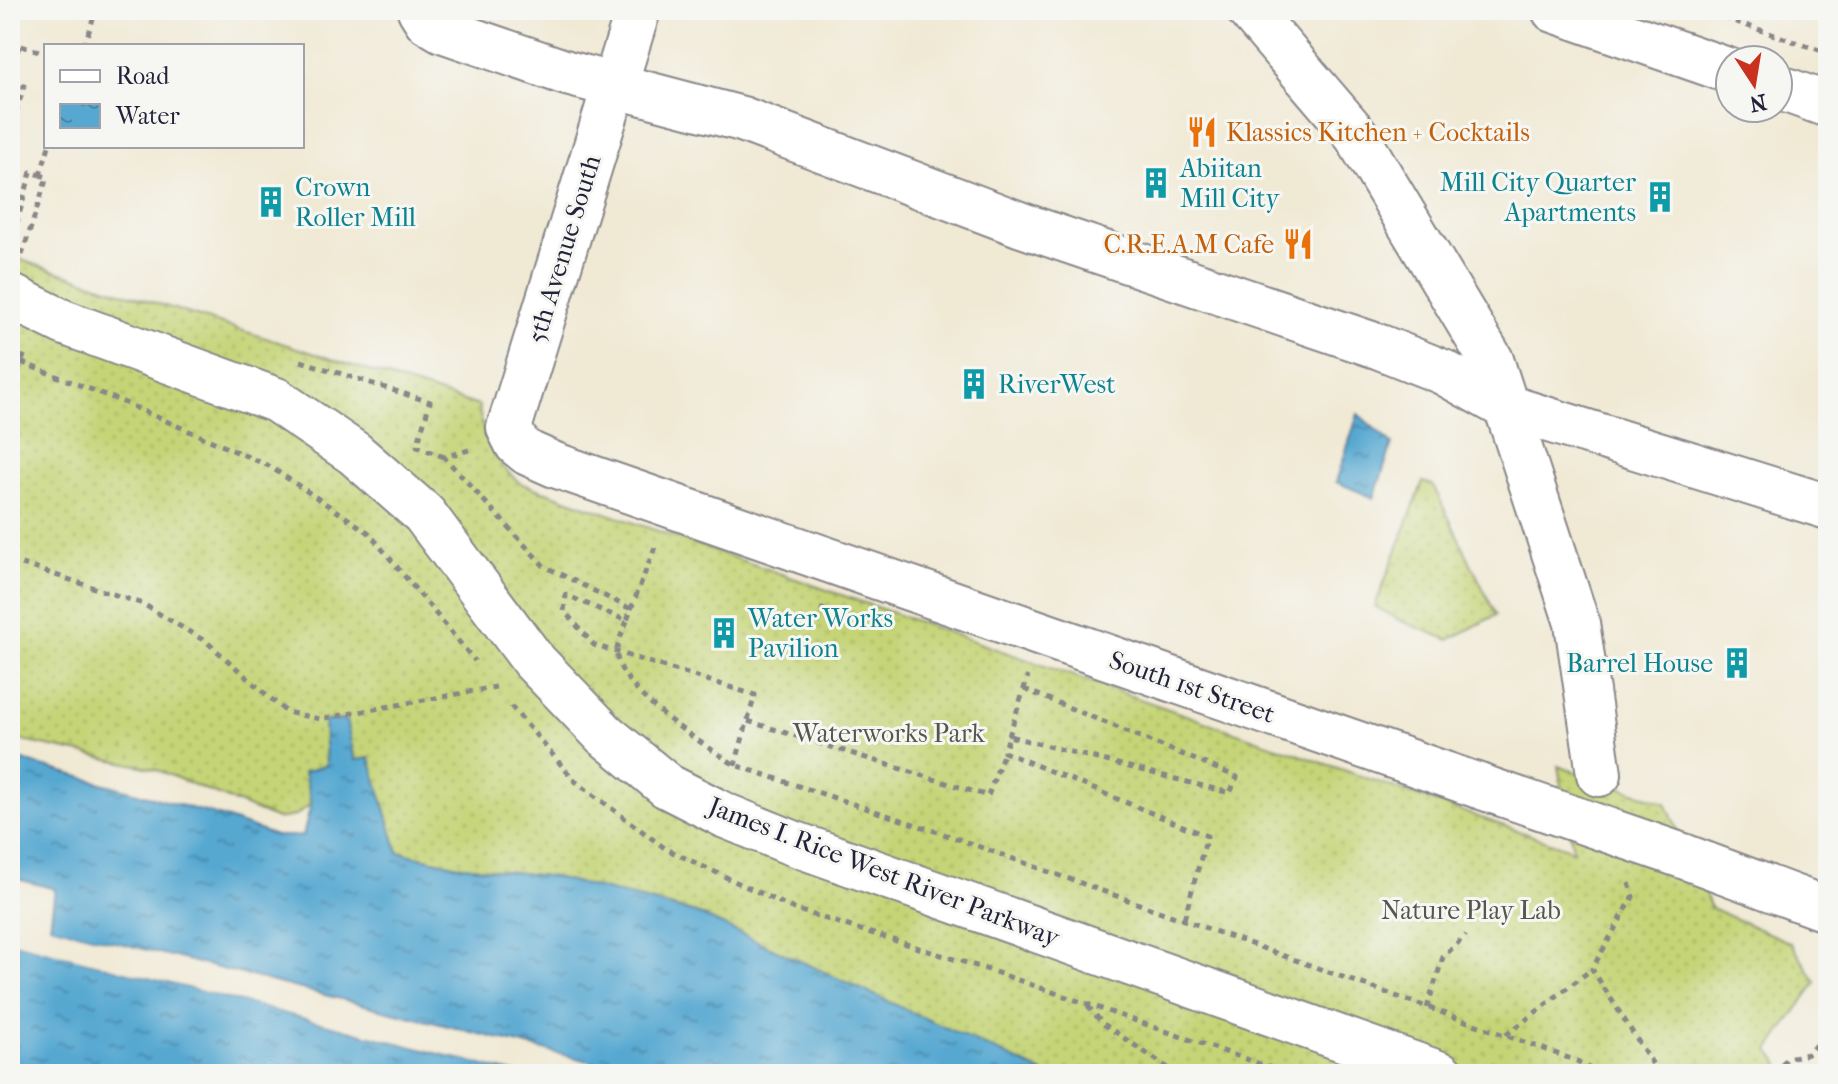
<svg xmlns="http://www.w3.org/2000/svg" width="1838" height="1084" font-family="'IM FELL French Canon',serif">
	<defs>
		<pattern id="grass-dots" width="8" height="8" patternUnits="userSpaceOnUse" patternTransform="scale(2)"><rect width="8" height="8" fill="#c4d476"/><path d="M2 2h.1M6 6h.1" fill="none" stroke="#a8b667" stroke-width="1.8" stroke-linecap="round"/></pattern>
		<pattern id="water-ripples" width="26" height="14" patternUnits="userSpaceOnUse" patternTransform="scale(2)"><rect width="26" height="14" fill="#56a8d1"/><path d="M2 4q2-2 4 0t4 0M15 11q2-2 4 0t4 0" fill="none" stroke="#4788ab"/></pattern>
	</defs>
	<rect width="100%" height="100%" fill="#f6f6f2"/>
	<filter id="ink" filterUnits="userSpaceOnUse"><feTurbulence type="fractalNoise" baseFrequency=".0125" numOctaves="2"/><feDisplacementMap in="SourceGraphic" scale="16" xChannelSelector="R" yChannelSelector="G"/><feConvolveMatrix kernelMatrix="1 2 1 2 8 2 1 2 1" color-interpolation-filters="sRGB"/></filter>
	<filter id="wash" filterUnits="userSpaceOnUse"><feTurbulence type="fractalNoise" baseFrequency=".006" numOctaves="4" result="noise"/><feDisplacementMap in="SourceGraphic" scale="32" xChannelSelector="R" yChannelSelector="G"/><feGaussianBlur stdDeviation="1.8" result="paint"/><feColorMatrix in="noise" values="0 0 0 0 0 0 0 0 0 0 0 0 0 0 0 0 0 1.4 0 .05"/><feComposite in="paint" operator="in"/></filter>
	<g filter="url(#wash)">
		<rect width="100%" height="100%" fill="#f0e9d4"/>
		<g fill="url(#grass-dots)" stroke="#737b58" stroke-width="2">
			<path d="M 10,252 L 24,261 L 479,406 C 482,441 494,461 520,483 L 1573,850 L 1558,766 L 1666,803 L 1711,908 L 1791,943 L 1816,982 L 1769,1050 L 1787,1074 L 1046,1074 L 696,913 L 554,877 L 455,865 L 398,852 L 369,758 L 304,773 L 311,804 L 295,816 L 277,819 L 155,769 L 10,738 Z"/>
			<polygon points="1423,482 1433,485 1496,615 1449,640 1401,621 1375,606"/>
		</g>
		<g fill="url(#water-ripples)" stroke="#3c6586" stroke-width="2">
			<polygon points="1358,414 1392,444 1374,498 1336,482"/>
			<polygon points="346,720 355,760 370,758 398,852 455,865 554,877 696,913 1046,1074 639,1074 50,926 55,889 10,877 10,757 219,816 276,836 303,836 311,804 304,772 326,765 324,721"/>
			<polygon points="10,941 517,1074 10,1074"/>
		</g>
		<g fill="#f0e9d4">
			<polygon points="46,925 470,1034 639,1074 622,1074 469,1038 49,929"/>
			<polygon points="11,937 518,1070 521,1074 10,941"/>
		</g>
	</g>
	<g filter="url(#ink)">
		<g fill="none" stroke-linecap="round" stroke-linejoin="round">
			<defs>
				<g id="minor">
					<polyline points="420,10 427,21 442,30 567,73 742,119 1022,225 1380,347 1443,372 1504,406 1828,507"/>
					<polyline points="638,10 509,428 517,444 528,453 555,465 1479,786"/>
					<polyline points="1249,10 1356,135 1491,360 1577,623 1599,774"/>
					<polyline points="1554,10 1730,71"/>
					<polyline points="1778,87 1828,105"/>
					<polyline points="10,296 63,322 276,400 354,453 424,514 533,660 604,734 667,786 726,816 790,842 1441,1074"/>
					<polyline points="1683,856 1828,910"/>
				</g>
			</defs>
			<use href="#minor" stroke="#898688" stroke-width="48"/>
			<g stroke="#898688" stroke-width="5" stroke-dasharray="6 6" stroke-linecap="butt">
				<polyline points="1701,10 1828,53"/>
				<polyline points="10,11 10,10"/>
				<polyline points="10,43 46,53"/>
				<polyline points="84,46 96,10"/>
				<polyline points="10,74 19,46"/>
				<polyline points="10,82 24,86 10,132"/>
				<polyline points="40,175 49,146"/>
				<polyline points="10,247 31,172 40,175"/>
				<polyline points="22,255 47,177 40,175"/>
				<polyline points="10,358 118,400 269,466 368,532 475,661"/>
				<polyline points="301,361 430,402 417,446 444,457"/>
				<polyline points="10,394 26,350"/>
				<polyline points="469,450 444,457 544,566 631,609 627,621 566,595 564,611 594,645 755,695 735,765"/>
				<polyline points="10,560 143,604 208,643 286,712 320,719 496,687"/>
				<polyline points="631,609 655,547"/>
				<path d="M 627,621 C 623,631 615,647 617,657 C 626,697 702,743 735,765 L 941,833 L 1577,1061 L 1599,1074"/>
				<polyline points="818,624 824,604"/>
				<polyline points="1024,689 1237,777 1230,793 1009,736 1004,752 1207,836 1184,919"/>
				<polyline points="511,706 575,781 666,849 794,909 989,970 1289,1074"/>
				<polyline points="748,721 988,796 1004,752"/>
				<polyline points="1009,736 1028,676"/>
				<polyline points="1629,883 1633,897 1592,969 1659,1074"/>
				<polyline points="1088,1006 1102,1023 1177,1074"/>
				<polyline points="1427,1008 1443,957 1466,935"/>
				<polyline points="1506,1035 1592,969"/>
				<polyline points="1775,1074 1787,1058 1808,1054 1828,1030"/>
			</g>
			<use href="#minor" stroke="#fff" stroke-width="44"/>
			<defs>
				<polyline id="minor-bridge" points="1479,786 1683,856"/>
			</defs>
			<use href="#minor-bridge" stroke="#898688" stroke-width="48" stroke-linecap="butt"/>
			<use href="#minor-bridge" stroke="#fff" stroke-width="44"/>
		</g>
	</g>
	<defs>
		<symbol id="restaurant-bare" viewBox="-9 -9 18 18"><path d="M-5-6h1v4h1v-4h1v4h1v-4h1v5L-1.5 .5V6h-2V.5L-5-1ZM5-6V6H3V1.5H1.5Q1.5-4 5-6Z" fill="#e8710a" stroke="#f6f6f2" stroke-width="2.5" paint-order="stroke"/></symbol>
		<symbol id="building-bare" viewBox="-9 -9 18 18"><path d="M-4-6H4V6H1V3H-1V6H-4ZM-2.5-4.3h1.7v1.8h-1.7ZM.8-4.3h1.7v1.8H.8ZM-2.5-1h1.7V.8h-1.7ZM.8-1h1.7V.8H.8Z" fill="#0f9aa8" stroke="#f6f6f2" stroke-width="2.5" paint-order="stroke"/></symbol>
	</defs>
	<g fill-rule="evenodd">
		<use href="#restaurant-bare" x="1180" y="110" width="44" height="44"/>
		<use href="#building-bare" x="1134" y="161" width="44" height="44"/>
		<use href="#building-bare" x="1638" y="175" width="44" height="44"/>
		<use href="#building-bare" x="249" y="180" width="44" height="44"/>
		<use href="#restaurant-bare" x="1276" y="222" width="44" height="44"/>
		<use href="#building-bare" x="952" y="362" width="44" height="44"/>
		<use href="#building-bare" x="702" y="611" width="44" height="44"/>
		<use href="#building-bare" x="1715" y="641" width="44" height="44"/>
	</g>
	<g text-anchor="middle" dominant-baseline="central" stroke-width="6" stroke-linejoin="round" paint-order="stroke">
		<g font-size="26" fill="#c56008" stroke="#f6f6f2" text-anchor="start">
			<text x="1226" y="132">Klassics Kitchen + Cocktails</text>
			<text x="1274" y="244" text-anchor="end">C.R.E.A.M Cafe</text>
		</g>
		<g font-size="26" fill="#0d838f" stroke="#f6f6f2" text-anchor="start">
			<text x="1180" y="168">Abiitan<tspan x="1180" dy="30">Mill City</tspan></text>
			<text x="1636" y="182" text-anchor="end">Mill City Quarter<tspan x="1636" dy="30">Apartments</tspan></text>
			<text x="295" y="187">Crown<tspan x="295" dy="30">Roller Mill</tspan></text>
			<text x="998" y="384">RiverWest</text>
			<text x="748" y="618">Water Works<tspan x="748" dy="30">Pavilion</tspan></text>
			<text x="1713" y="663" text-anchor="end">Barrel House</text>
		</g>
		<g font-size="26" fill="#22223b" stroke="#f6f6f2">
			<text transform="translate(564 249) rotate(-73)">5th Avenue South</text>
			<text transform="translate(1192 687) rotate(19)">South 1st Street</text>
			<text transform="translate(884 872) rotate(21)">James I. Rice West River Parkway</text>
		</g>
		<g font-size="26" fill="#53574d" stroke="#f6f6f2">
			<text x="889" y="733">Waterworks Park</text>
			<text x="1471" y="910">Nature Play Lab</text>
		</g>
	</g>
	<rect width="1838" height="1084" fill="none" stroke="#f6f6f2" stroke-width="40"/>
	<rect x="44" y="44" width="260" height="104" fill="#f6f6f2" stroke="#a1a1a9" stroke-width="2"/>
	<rect x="60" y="70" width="40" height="12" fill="#ffffff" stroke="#a1a1a9" stroke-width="2"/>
	<text x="116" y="84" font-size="24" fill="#22223b">Road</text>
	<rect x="60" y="104" width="40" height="24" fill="url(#water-ripples)" stroke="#a1a1a9" stroke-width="2"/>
	<text x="116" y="124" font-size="24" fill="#22223b">Water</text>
	<g transform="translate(1754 84) rotate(168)"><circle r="38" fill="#f6f6f2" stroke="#a1a1a9" stroke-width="2"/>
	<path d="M0-6L14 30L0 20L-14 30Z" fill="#c8321e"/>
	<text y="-12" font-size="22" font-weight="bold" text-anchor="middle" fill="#22223b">N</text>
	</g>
</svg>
